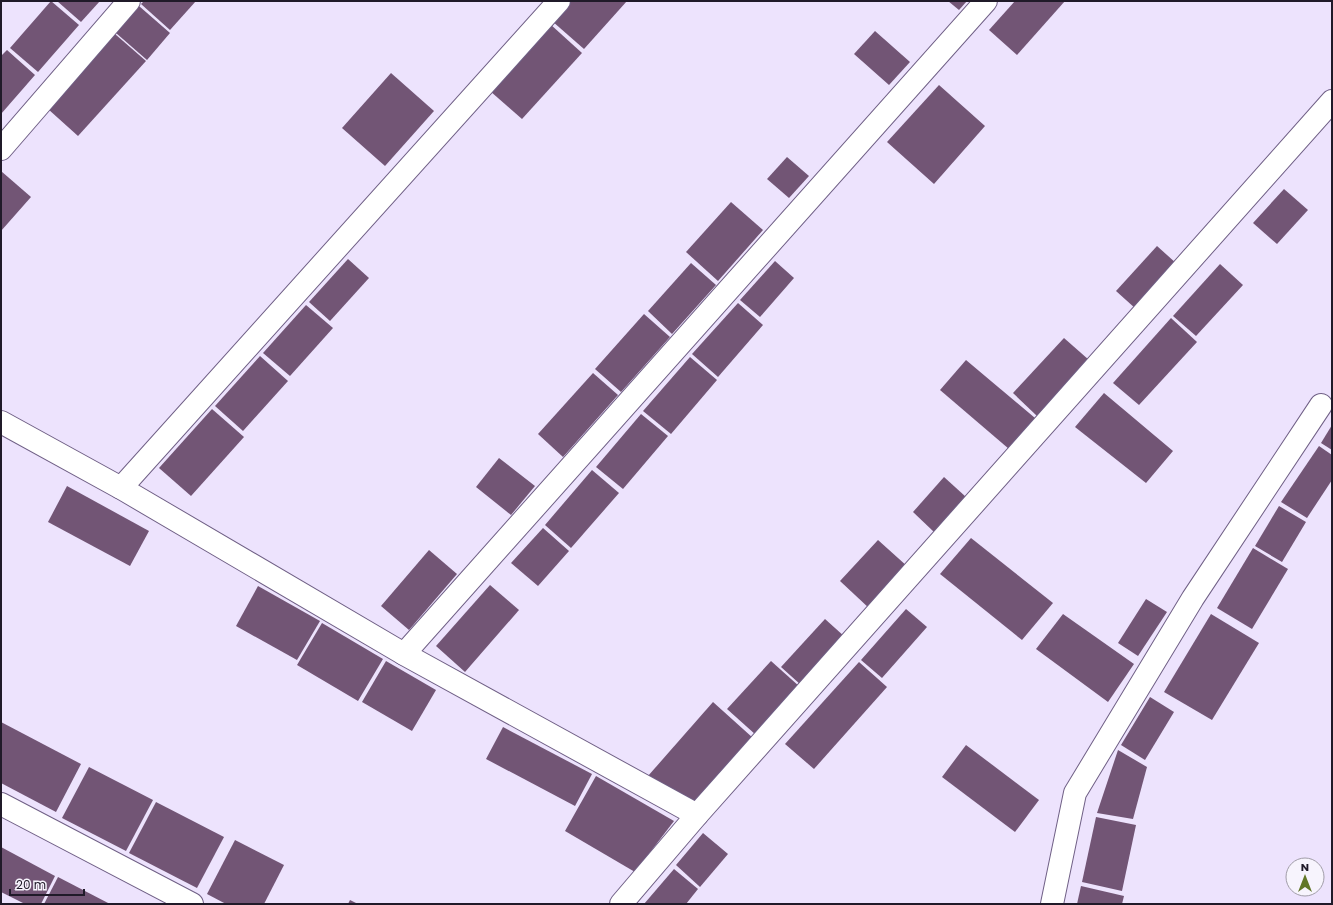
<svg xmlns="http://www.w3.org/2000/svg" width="1333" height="905" font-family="Poppins,sans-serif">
	<rect width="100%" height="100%" fill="#ede3fd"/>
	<g fill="#725575">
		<polygon points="51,1 79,25 38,72 10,48"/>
		<polygon points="57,1 100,1 81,22"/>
		<polygon points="144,1 196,1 170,30 141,4"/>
		<polygon points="570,1 627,1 584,49 552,21"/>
		<polygon points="948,1 967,1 959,10"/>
		<polygon points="1015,1 1065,1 1017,55 989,30"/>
		<polygon points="139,6 170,33 147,60 116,33"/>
		<polygon points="550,24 582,53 522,119 490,91"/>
		<polygon points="875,31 910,62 889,85 854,54"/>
		<polygon points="115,34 146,61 78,136 48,109"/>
		<polygon points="7,50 35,75 1,114 1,56"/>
		<polygon points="391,73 434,111 385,166 342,128"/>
		<polygon points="939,85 985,126 934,184 887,142"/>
		<polygon points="787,157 809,176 789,198 767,179"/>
		<polygon points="1,171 31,197 1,231"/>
		<polygon points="1284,189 1308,210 1277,244 1253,223"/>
		<polygon points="731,202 763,230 718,281 686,252"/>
		<polygon points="1157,246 1177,264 1136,309 1116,291"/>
		<polygon points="348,259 369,278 330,321 309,302"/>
		<polygon points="775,261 794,278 760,317 740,300"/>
		<polygon points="691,263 716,285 672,334 648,311"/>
		<polygon points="1220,264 1243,285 1196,336 1173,316"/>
		<polygon points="738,303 763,325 718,377 692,354"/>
		<polygon points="306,305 333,328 290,376 263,353"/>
		<polygon points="644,314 670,337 621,392 595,369"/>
		<polygon points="1171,318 1197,342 1139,405 1113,383"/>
		<polygon points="1064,338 1089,360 1037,416 1013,393"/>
		<polygon points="260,356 288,381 243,431 215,406"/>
		<polygon points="690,357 717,380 671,434 643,411"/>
		<polygon points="966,360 1035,418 1009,449 940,390"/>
		<polygon points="593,373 618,395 563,457 538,434"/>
		<polygon points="1104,393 1173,451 1146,483 1075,427"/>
		<polygon points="212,409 244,437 191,496 159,468"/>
		<polygon points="641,414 668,436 623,489 596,467"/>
		<polygon points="1332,425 1332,450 1321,443"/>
		<polygon points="1319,446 1332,455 1332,480 1307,518 1281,502"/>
		<polygon points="499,458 535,486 511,515 476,487"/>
		<polygon points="592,470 619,493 571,548 545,525"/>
		<polygon points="944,477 966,497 934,532 913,512"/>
		<polygon points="67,486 149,531 130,566 48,522"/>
		<polygon points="1279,506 1306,522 1282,562 1255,546"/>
		<polygon points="543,528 569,551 538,586 511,563"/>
		<polygon points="971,538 1053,603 1022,640 940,574"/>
		<polygon points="878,540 908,567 870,609 840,581"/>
		<polygon points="1253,548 1288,569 1252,629 1217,608"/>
		<polygon points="429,550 457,574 409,630 381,606"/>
		<polygon points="490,585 519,610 465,672 436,646"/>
		<polygon points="258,586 320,621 297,660 236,626"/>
		<polygon points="1146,599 1167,612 1138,656 1118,643"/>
		<polygon points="906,609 927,627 882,678 861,660"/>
		<polygon points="1063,614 1134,664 1108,702 1036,649"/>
		<polygon points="1211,614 1259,643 1212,720 1164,692"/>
		<polygon points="825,619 845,637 801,685 781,667"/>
		<polygon points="322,623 383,659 358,701 297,665"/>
		<polygon points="386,661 436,690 412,731 362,702"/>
		<polygon points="771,661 800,687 756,735 727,709"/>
		<polygon points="859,662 887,687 814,769 785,744"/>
		<polygon points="1150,697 1174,712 1145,760 1121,745"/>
		<polygon points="713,702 753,738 695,804 648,776"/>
		<polygon points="1,722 81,764 56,812 1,783"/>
		<polygon points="503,727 592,774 575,806 486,759"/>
		<polygon points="966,745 1039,800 1015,832 942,777"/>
		<polygon points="1118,750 1147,767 1133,819 1097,813"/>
		<polygon points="89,767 153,800 126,851 62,818"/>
		<polygon points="596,776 674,821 635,872 565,831"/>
		<polygon points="156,802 224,837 197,888 129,853"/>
		<polygon points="1096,817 1136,825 1122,891 1082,882"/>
		<polygon points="703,833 728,854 700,887 676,865"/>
		<polygon points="235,840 284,865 264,904 226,904 207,894"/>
		<polygon points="1,847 55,876 41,904 25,904 1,892"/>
		<polygon points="674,869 698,889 686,904 644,904"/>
		<polygon points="58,877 110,904 44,904"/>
		<polygon points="1081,886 1124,896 1122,904 1077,904"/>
		<polygon points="350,900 358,904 348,904"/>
	</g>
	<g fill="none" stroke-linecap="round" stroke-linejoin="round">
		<defs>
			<g id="street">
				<polyline points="1,149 129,1"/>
				<polyline points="1,422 121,488 404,654 697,815"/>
				<polyline points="121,488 559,1"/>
				<polyline points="404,654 986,1"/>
				<polyline points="1,804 192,904"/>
				<polyline points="621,904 697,815 1332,101"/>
				<polyline points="1052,904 1075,793 1193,598 1321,405"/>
			</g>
		</defs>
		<use href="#street" stroke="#706086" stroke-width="24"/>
		<use href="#street" stroke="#fff" stroke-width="22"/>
	</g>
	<rect width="1333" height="905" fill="none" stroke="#201a29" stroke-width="4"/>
	<g transform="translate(1305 877)"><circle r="19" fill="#f7f4fd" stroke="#a19da8"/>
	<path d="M0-3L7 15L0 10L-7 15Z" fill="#627728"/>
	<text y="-6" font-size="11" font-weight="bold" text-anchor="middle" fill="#201a29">N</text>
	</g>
	<path d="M10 889v6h74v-6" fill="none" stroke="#201a29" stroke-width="2"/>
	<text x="16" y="889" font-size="12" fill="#201a29" stroke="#f7f4fd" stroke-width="3" paint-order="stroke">20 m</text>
</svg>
